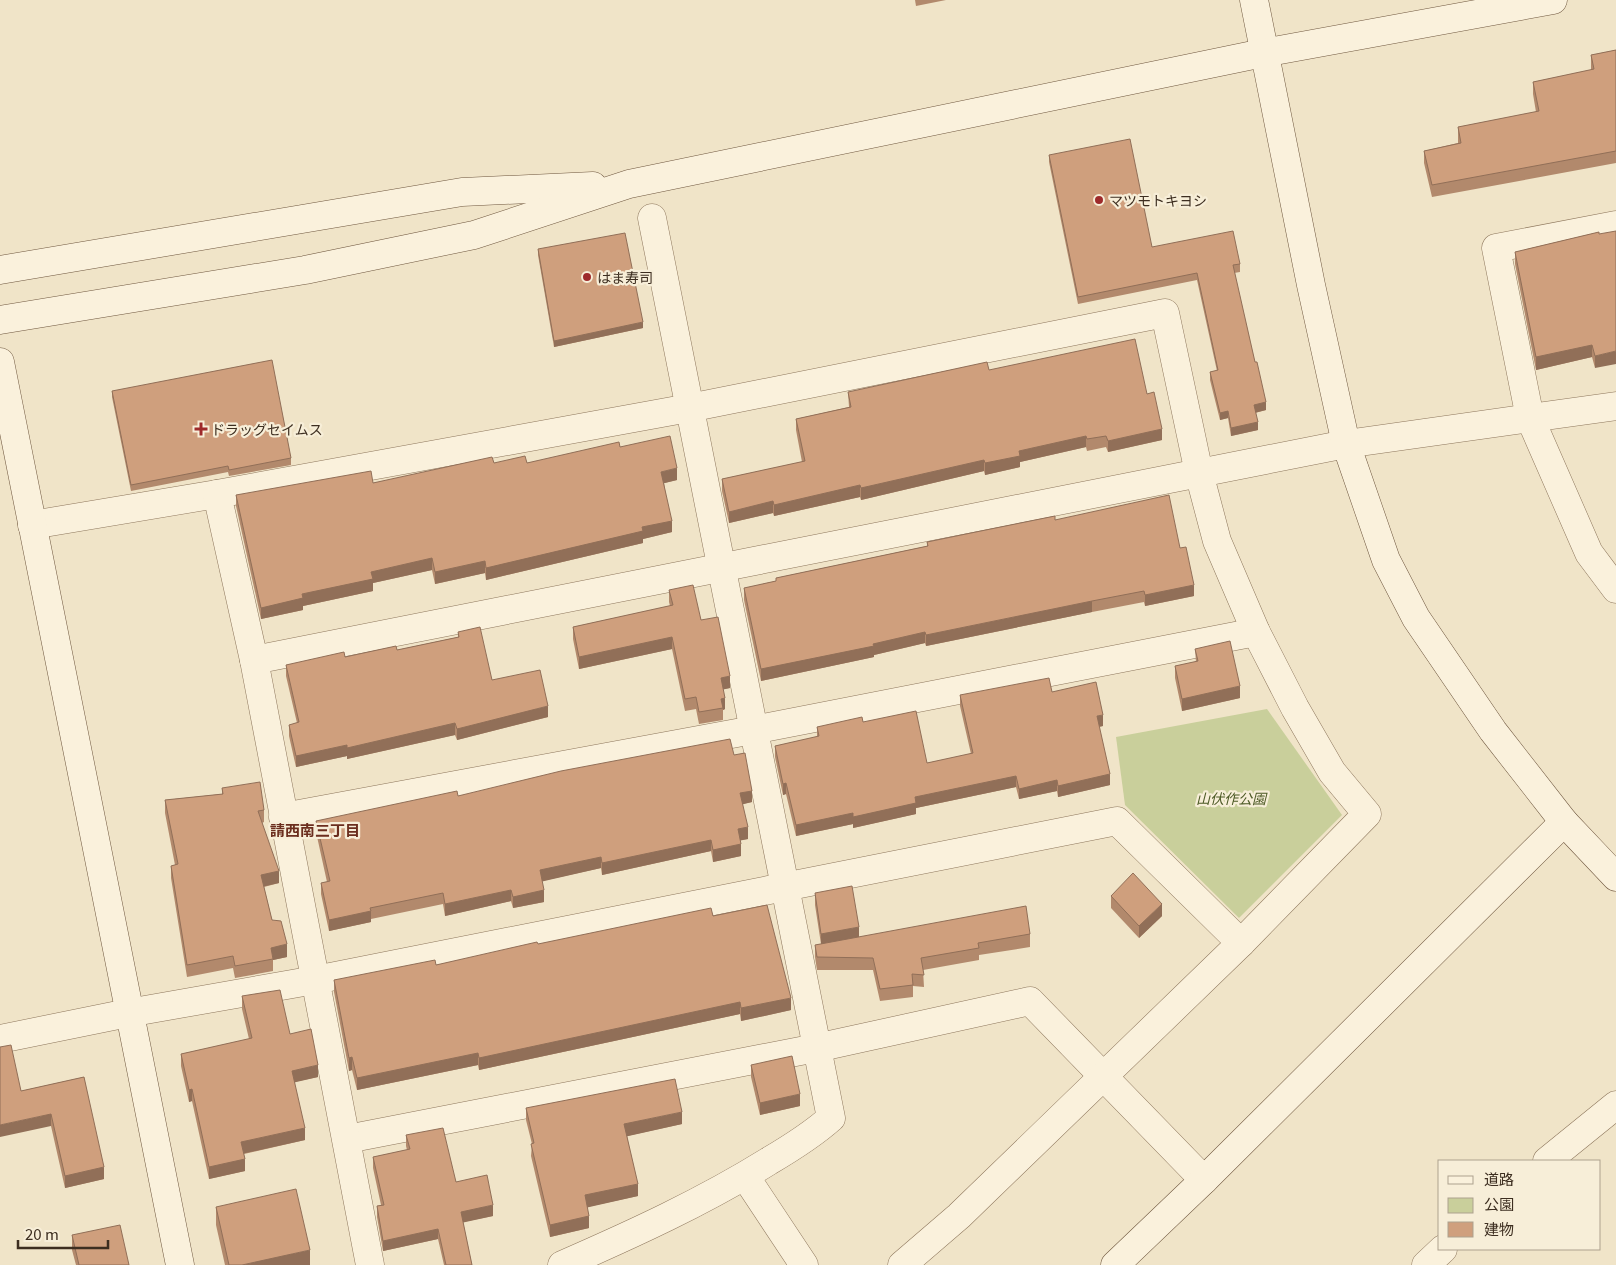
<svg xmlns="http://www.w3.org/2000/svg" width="1616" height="1265" font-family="Georgia,'Noto Sans JP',serif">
	<rect width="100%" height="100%" fill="#f0e4c8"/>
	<polygon fill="#c9cf9b" points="1267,709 1342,815 1239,918 1125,805 1116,737"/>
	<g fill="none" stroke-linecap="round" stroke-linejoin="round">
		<defs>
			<g id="street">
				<polyline points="1616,225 1496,248 1530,418 1589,553 1616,589"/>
				<polyline points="32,525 217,494"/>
				<polyline points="254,660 1346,444 1616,406"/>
				<polyline points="283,817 753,730 1256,632"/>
				<polyline points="0,1039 128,1013 315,980 1117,821 1241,943"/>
				<polyline points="347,1139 816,1048 1030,1001 1204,1180"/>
				<polyline points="1547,1161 1616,1105"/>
				<polyline points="745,1176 804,1265"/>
				<polyline points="370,1265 254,660 217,494 689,408 1165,313 1199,473 1217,541 1256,632 1295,708 1332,772 1367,814 1241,943 959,1216 902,1265"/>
				<path d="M 562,1265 C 633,1234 703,1202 769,1161 C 791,1148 812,1135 831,1118 L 652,218"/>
				<polyline points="1426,1265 1443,1249"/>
			</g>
			<g id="secondary">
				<polyline points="1254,0 1311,285 1346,444 1386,560 1416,618 1493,731 1564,822 1616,877"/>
				<polyline points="0,270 462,192 593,186"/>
				<polyline points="0,320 305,270 474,235 629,184 1263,53 1553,0"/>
				<polyline points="0,362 180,1265"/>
				<polyline points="1115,1265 1204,1180 1564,822"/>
			</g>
		</defs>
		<use href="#street" stroke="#8d765c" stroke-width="29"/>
		<use href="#secondary" stroke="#6f573f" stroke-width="29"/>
		<use href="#street" stroke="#faf1dc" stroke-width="28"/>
		<use href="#secondary" stroke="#faf1dc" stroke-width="28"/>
	</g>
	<g fill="#b2896c">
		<polygon points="915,0 946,0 916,6"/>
		<polygon points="1616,50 1616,163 1432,197 1424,163 1424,151 1458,143 1458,127 1536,112 1533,94 1533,82 1591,70 1591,55"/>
		<polygon points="1049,155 1152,247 1240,264 1240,272 1234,273 1266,410 1255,413 1258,430 1231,436 1228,418 1220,420 1210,380 1210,372 1217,371 1197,280 1078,304 1049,162"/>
		<polygon points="1599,232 1595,368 1592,357 1536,370 1515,264 1515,252"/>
		<polygon points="538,249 643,328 554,347 538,255"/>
		<polygon points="989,370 1147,394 1162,440 1108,452 1106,447 1087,451 1086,447 1020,462 1020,467 985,475 984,471 861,500 860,497 774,516 773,513 729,523 722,491 722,479 802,462 796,430 796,419 849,407 848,392"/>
		<polygon points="112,391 291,458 291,465 229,476 228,472 131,491 112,397"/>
		<polygon points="620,447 677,480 664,483 672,532 643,539 643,543 486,580 485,573 435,584 432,570 373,583 373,591 303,606 303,610 261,619 236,506 236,495 373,483 494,463 527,463"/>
		<polygon points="1055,520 1180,548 1194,596 1145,606 1144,602 1092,612 926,646 925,643 874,655 874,657 761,681 744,600 744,588 776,581 776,578 927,546 927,542"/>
		<polygon points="669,590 701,620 730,688 723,689 725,709 723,710 723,720 699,724 696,709 685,711 672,649 579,669 573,639 573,627 670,606 669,602"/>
		<polygon points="458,632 492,680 548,717 457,740 455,735 347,759 347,756 296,767 289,736 289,725 297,723 286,676 286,665 397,650 458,637"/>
		<polygon points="1195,649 1240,698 1182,711 1175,678 1175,666 1196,662"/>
		<polygon points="1052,692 1103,726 1099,727 1110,785 1058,797 1057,791 1019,799 1016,787 916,808 916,814 853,828 853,824 796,836 786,794 783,795 775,757 775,746 817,737 817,727 863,722 927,763 971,754 960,706 960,695"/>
		<polygon points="734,755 752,802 742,804 748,839 740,840 741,856 713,862 711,851 602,875 601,868 542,881 544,902 513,908 511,901 445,916 443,904 371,919 371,922 329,931 321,894 321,883 327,882 316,832 316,821 458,796"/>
		<polygon points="222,788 264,810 264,822 262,823 279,883 264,887 272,920 287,957 273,960 273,971 235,978 233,968 187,977 171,878 171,866 175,865 165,813 165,800 222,794"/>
		<polygon points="815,893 859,937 1030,934 1030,947 979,955 979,960 923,970 924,987 913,986 913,997 880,1001 873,970 817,970 815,957 815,945 821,944 815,905"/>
		<polygon points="1111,896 1162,916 1139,938 1111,908"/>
		<polygon points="713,916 791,1010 741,1021 740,1014 479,1070 478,1065 357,1090 352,1070 349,1071 334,992 334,980 436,965 538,944"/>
		<polygon points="242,996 290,1034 318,1077 294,1082 305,1140 244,1154 245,1171 209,1179 192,1101 189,1102 181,1066 181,1054 249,1039 242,1009"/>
		<polygon points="751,1065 800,1106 760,1115 751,1077"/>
		<polygon points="84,1077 104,1179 65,1188 51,1126 21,1091"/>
		<polygon points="526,1108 682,1124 627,1136 638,1196 587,1207 589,1228 550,1237 531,1156 532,1144 526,1120"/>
		<polygon points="406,1135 456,1182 493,1216 463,1222 472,1265 444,1265 438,1239 383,1251 377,1217 377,1206 381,1205 373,1168 373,1157 407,1150 406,1146"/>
		<polygon points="216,1207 310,1265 225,1265 216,1225"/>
		<polygon points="72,1235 129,1265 76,1265 72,1250"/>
	</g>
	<g fill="#916f58">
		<polygon points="643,322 643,328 554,347 554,341"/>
		<polygon points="1592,345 1592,357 1536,370 1536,357"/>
		<polygon points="1616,351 1616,364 1595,368 1595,356"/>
		<polygon points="1266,402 1266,410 1254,413 1254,405"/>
		<polygon points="1228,411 1228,418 1220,420 1220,413"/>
		<polygon points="1258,422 1258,430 1231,436 1231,428"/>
		<polygon points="1162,429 1162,440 1108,452 1108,441"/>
		<polygon points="1086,436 1086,447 1020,462 1020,467 985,475 985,463 1019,451"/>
		<polygon points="984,460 984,471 861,500 861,488"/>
		<polygon points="677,468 677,480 661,484 661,472"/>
		<polygon points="860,485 860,497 774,516 774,505"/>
		<polygon points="773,501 773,513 729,523 729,512"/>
		<polygon points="672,521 672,532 643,539 643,543 486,580 486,568 642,527"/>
		<polygon points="432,558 432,570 373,583 373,591 303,606 303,610 261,619 261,608 371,572"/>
		<polygon points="485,561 485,573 435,584 435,572"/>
		<polygon points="1194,585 1194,596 1145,606 1145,595"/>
		<polygon points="1092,601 1092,612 926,646 926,635"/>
		<polygon points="925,632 925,643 874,655 874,657 761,681 761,669"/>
		<polygon points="672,637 672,649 579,669 579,657"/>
		<polygon points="730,676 730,688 721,690 721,678"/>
		<polygon points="1240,686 1240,698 1182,711 1182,699"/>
		<polygon points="725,698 725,709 723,710 721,699"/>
		<polygon points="548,706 548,717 457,740 457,729"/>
		<polygon points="1103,715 1103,726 1097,727 1097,716"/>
		<polygon points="455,723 455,735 347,759 347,748"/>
		<polygon points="347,745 347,756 296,767 296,756"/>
		<polygon points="1110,774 1110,785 1058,797 1058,786"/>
		<polygon points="1016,776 1016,787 916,808 916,814 853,828 853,817 915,797"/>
		<polygon points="1057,780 1057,791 1019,799 1019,789"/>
		<polygon points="786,783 786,794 783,795 783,784"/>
		<polygon points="752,791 752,802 740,805 740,793"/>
		<polygon points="853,813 853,824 796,836 796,825"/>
		<polygon points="748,827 748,839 738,841 738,829"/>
		<polygon points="711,840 711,851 602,875 602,863"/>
		<polygon points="741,844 741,856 713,862 713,850"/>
		<polygon points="601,857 601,868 540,882 540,870"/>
		<polygon points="279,871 279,883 261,887 261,875"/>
		<polygon points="511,890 511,901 445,916 445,904"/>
		<polygon points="544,890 544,902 513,908 513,897"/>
		<polygon points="1162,904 1162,916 1139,938 1139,926"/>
		<polygon points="371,911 371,922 329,931 329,920"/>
		<polygon points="859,927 859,939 821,947 821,934"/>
		<polygon points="287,944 287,957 273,960 271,948"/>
		<polygon points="791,998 791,1010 741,1021 741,1008"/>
		<polygon points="740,1002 740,1014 479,1070 479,1058"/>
		<polygon points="478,1053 478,1065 357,1090 357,1078"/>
		<polygon points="352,1057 352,1070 349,1071 349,1058"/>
		<polygon points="318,1065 318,1077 292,1083 292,1071"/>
		<polygon points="192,1089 192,1101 189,1102 189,1090"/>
		<polygon points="800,1094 800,1106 760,1115 760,1103"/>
		<polygon points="682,1112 682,1124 624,1137 624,1124"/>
		<polygon points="51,1114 51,1126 0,1137 0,1125"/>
		<polygon points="305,1128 305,1140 241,1154 241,1142"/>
		<polygon points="245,1159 245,1171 209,1179 209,1167"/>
		<polygon points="104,1167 104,1179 65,1188 65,1176"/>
		<polygon points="638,1184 638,1196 585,1208 585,1195"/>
		<polygon points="493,1205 493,1216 461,1223 461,1212"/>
		<polygon points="589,1216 589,1228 550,1237 550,1225"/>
		<polygon points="438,1229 438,1239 383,1251 383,1241"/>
		<polygon points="310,1250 310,1265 242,1265"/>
	</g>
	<g fill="#cf9f7d" stroke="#916f58">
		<polygon points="1616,50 1616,151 1432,185 1424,151 1461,143 1458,127 1539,111 1533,82 1594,69 1591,55"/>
		<polygon points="1130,139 1152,247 1233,231 1240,264 1233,265 1255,362 1257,362 1266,402 1254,405 1258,422 1231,428 1228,411 1220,413 1210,372 1218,370 1197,273 1078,297 1049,155"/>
		<polygon points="1616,231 1616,351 1595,356 1592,345 1536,357 1515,252 1599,232 1599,234"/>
		<polygon points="625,233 643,322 554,341 538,249"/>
		<polygon points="1135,339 1147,394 1154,392 1162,429 1108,441 1106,436 1087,439 1086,436 1019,451 1020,456 985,463 984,460 861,488 860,485 774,505 773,501 729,512 722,479 805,461 796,419 851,407 848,392 987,362 989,370"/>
		<polygon points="272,360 291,458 229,470 228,466 131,485 112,391"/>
		<polygon points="670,436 677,468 661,472 672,521 642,527 643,531 486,568 485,561 435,572 432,558 371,572 373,579 302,594 303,598 261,608 236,495 371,471 373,483 492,457 494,463 525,456 527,463 619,442 620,447"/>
		<polygon points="1169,495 1180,548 1186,547 1194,585 1145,595 1144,591 1092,601 926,635 925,632 873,644 874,646 761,669 744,588 776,581 776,578 928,546 927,542 966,534 1055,516 1055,520"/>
		<polygon points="693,585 701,620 718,617 730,676 721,678 725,698 721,699 723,708 699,712 696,697 685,699 672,637 579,657 573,627 673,605 669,590"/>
		<polygon points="480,627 492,680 540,670 548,706 457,729 455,723 347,748 347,745 296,756 289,725 299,722 286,665 344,652 345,657 396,646 397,650 459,637 458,632"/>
		<polygon points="1230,641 1240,686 1182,699 1175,666 1198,661 1195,649"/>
		<polygon points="1049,678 1052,692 1096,682 1103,715 1097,716 1110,774 1058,786 1057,780 1019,789 1016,776 915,797 916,803 853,817 853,813 796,825 786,783 783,784 775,746 819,736 817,727 862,717 863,722 916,711 927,763 973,753 960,695"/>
		<polygon points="730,739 734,755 745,753 752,791 740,793 748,827 738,829 741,844 713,850 711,840 602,863 601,857 540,870 544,890 513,897 511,890 445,904 443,893 370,908 371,911 329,920 321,883 330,881 316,821 457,791 458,796 561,771"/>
		<polygon points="260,782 264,810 258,811 279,871 261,875 272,920 281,921 287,944 271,948 273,959 235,966 233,956 187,965 171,866 178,864 165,800 223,794 222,788"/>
		<polygon points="1133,873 1162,904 1139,926 1111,896"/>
		<polygon points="852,886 859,927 821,934 815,893"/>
		<polygon points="767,905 791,998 741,1008 740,1002 479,1058 478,1053 357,1078 352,1057 349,1058 334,980 435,960 436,965 537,942 538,944 711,908 713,916"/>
		<polygon points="1026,906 1030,934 978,943 979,948 921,958 924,975 912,974 913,985 880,989 873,958 817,957 815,945"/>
		<polygon points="280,990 290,1034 311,1029 318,1065 292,1071 305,1128 241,1142 245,1159 209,1167 192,1089 189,1090 181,1054 252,1038 242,996"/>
		<polygon points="11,1045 21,1091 84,1077 104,1167 65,1176 51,1114 0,1125 0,1047"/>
		<polygon points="792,1056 800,1094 760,1103 751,1065"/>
		<polygon points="675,1079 682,1112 624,1124 638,1184 585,1195 589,1216 550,1225 531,1144 534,1143 526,1108"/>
		<polygon points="443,1128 456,1182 487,1175 493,1205 461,1212 472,1265 446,1265 438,1229 383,1241 377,1206 384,1205 373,1157 410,1149 406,1135"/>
		<polygon points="296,1189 310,1250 242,1265 229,1265 216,1207"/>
		<polygon points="120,1225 129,1265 79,1265 72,1235"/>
	</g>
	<g fill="#9e2a2b" stroke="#f7eed8" stroke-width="2">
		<circle cx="1099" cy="200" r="5"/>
		<circle cx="587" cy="277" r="5"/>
		<path d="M198.5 421.5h5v5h5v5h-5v5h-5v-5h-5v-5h5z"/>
	</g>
	<g text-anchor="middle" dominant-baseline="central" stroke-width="4.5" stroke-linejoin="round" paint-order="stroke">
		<g font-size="14" fill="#3d2e20" stroke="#f7eed8" text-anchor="start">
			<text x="1109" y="200">マツモトキヨシ</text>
			<text x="597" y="277">はま寿司</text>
			<text x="211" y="429">ドラッグセイムス</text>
		</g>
		<g font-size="14" font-style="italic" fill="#4d5a26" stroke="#f7eed8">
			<text x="1231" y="798">山伏作公園</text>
		</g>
		<g font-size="15" font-weight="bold" fill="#6b2e1e" stroke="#f7eed8">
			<text x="315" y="829">請西南三丁目</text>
		</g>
	</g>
	<rect x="1438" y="1160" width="162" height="90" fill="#f7eed8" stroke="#ada18e"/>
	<rect x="1448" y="1176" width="25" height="8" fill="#faf1dc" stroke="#ada18e"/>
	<text x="1484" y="1185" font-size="15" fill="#3d2e20">道路</text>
	<rect x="1448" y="1198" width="25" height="15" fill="#c9cf9b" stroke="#ada18e"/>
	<text x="1484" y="1210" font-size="15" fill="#3d2e20">公園</text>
	<rect x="1448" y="1222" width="25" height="15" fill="#cf9f7d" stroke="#ada18e"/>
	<text x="1484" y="1235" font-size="15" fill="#3d2e20">建物</text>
	<path d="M18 1240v8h90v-8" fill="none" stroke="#3d2e20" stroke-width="2.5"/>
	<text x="25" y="1240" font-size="15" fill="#3d2e20" stroke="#f7eed8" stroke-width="4" paint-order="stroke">20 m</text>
</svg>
